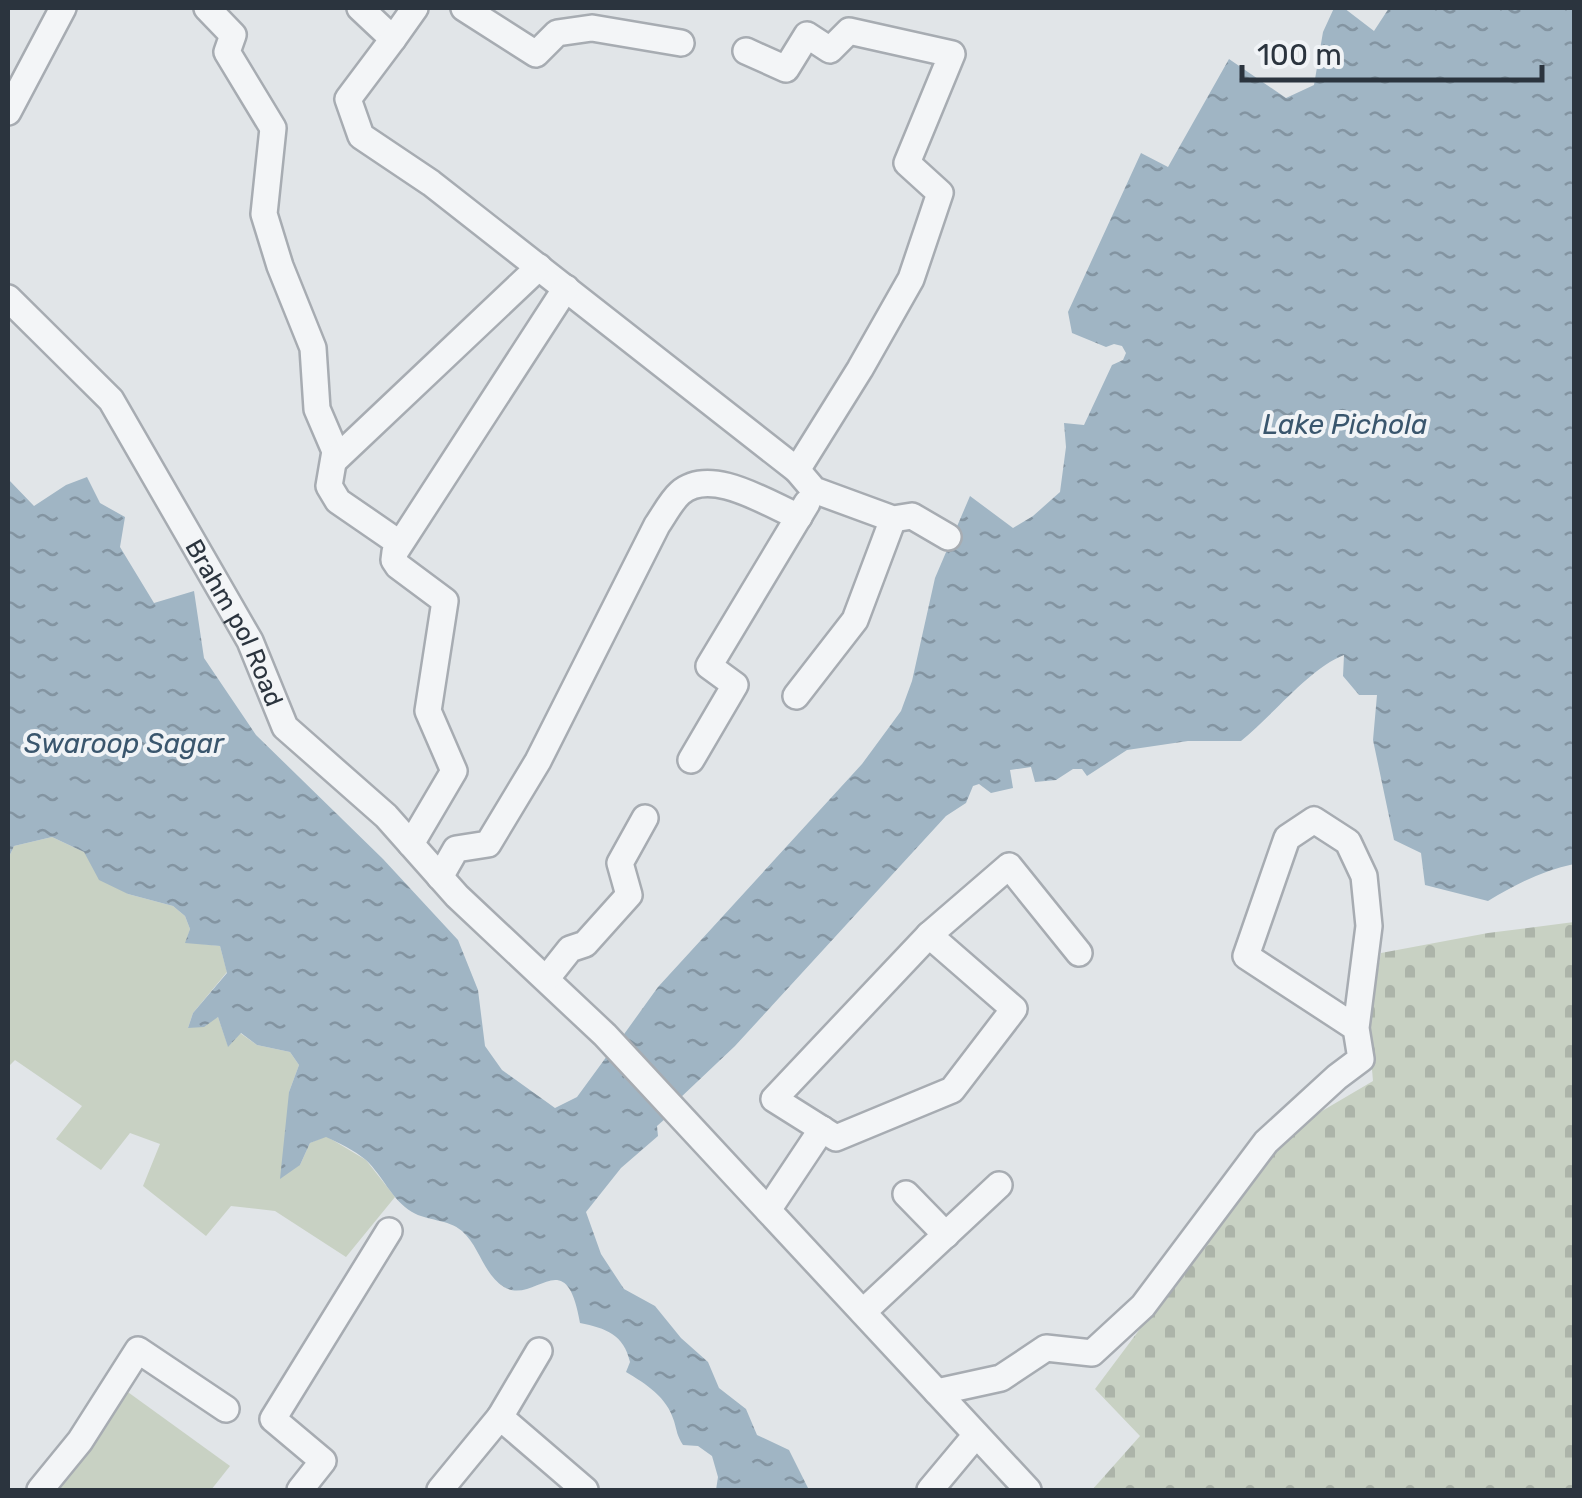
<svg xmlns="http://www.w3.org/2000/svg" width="1582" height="1498" font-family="Rubik,sans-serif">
	<defs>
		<pattern id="cemetery-stones" width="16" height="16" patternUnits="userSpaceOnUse" patternTransform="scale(2.5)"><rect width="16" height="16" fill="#c8d1c3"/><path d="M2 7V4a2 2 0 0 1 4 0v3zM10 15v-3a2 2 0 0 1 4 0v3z" fill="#acb4a9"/></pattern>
		<pattern id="water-ripples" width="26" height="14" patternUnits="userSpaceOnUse" patternTransform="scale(2.5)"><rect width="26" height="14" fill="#a0b5c4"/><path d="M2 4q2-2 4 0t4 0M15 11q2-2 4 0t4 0" fill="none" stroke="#8394a1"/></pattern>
	</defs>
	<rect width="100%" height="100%" fill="#e1e5e8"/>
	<g fill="#c8d1c3">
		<polygon points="52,837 84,852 128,894 173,906 185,916 190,929 186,942 220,946 227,972 193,1013 188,1028 218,1017 228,1046 240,1033 257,1045 290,1052 299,1065 289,1092 300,1165 310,1143 326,1136 366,1160 395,1197 346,1257 275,1211 231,1206 206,1236 143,1186 160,1144 130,1133 101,1170 56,1139 82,1106 15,1060 8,1067 8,859 14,846"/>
		<polygon points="125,1390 230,1466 211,1490 47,1490"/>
	</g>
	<polygon fill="url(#cemetery-stones)" points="1574,922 1574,1490 1092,1490 1140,1436 1095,1389 1288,1131 1373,1081 1368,1024 1381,953 1488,933"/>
	<g fill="url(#water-ripples)">
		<path d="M 1334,8 L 1344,8 L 1374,31 L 1389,8 L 1574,8 L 1574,864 C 1542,871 1516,884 1488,901 L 1425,885 L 1421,853 L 1394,840 L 1373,740 L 1377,695 L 1359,695 L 1343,676 L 1344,655 C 1310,668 1272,716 1241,741 L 1188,741 L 1127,750 L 1087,776 L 1082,769 L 1073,769 L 1056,780 L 1035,782 L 1031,767 L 1010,770 L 1013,788 L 991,793 L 979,784 L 973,786 L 966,803 L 946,816 L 735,1046 L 679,1099 L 622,1037 L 658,987 L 862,764 L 901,711 L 912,681 L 935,578 L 970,496 L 1013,528 L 1033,516 L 1060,492 L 1066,447 L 1064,423 L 1084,425 L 1112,365 L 1123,360 L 1126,353 L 1122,346 L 1114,344 L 1106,347 L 1072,333 L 1068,312 L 1141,153 L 1168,167 L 1229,59 L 1286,98 L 1314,85 L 1323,32 Z"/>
		<path d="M 87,477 L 100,503 L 125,517 L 120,547 L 154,603 L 194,591 L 204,658 L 256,735 L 383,859 L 458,940 L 478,990 L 485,1046 L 502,1070 L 555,1108 L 577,1097 L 607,1056 L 666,1118 L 657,1126 L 658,1136 L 621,1168 L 586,1212 L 601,1254 L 624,1289 L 655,1306 L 681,1338 L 708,1362 L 719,1388 L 746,1409 L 757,1435 L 789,1450 L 809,1490 L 716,1490 L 718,1477 L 712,1456 L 698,1446 L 683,1445 C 677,1436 677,1431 674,1421 C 667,1397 646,1384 626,1372 L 630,1362 C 624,1335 606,1328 580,1323 C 566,1240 535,1306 504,1287 C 483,1274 480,1247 462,1231 C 448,1219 427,1221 412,1212 C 391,1199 383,1176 366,1160 C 354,1150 339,1143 326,1137 L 310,1143 L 300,1165 L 280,1179 L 289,1092 L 299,1065 L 290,1052 L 257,1045 L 241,1033 L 228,1047 L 218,1017 L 204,1027 L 188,1028 L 193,1013 L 227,973 L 220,946 L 185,943 L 190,929 L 185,916 L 173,906 L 128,894 L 99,880 L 84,852 L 52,837 L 14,846 L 8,859 L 8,479 L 34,506 L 66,485 Z"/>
	</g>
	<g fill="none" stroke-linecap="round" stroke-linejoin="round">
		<defs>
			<g id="minor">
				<polyline points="207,8 233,35 227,52 273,128 264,214 280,266 313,348 317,409 335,451 329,486 338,501 399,543"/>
				<polyline points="360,8 393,39 415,8"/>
				<polyline points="464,8 536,54 557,33 592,28 681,43"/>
				<polyline points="393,39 348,99 361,136 431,183 797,470 814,490 893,519 912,516 948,537"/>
				<polyline points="746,51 786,69 807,35 830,50 849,31 952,54 907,163 940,193 911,279 860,369 797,470"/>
				<polyline points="8,112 63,8"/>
				<path id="s1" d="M 8,298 L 111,400 L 250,641 L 285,727 L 386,816 L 457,896 L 605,1035 L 1028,1490"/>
				<polyline points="336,459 539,267"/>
				<polyline points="796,696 855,620 893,519"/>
				<polyline points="691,760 735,685 709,666 807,503"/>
				<polyline points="411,844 454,771 428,711 445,601 398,566 394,560 395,552 566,288"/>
				<path d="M 440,877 L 456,849 L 488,844 L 538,761 L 657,525 C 664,515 671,501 680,493 C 711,466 768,504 799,517"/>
				<polygon points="929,935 1014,1009 952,1090 836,1138 774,1099"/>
				<polyline points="929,935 1009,866 1079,953"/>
				<polyline points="547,978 570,949 585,944 629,895 620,863 645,818"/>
				<polyline points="906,1194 946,1235"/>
				<polyline points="768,1210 822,1129"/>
				<polyline points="863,1312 999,1185"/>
				<polyline points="937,1392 1001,1378 1046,1348 1092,1353 1143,1306 1266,1142 1337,1077 1361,1059 1356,1028 1369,926 1364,876 1348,842 1314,820 1287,838 1246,956 1356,1028"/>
				<polyline points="500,1417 539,1351"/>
				<polyline points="40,1490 80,1441 138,1350 226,1409"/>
				<polyline points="300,1490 323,1461 273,1419 389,1231"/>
				<polyline points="440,1490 500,1417 585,1490"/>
				<polyline points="930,1490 976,1435"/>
			</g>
		</defs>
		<use href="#minor" stroke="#a7acb2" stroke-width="30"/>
		<use href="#minor" stroke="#f3f5f7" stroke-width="25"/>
	</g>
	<g text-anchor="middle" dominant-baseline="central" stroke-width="8" stroke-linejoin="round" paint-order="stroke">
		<g font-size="25" fill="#2b343e" stroke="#f0f3f6">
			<text stroke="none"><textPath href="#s1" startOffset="400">Brahm pol Road</textPath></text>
		</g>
		<g font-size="28" font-style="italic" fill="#3a566d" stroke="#f0f3f6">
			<text x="1345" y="424">Lake Pichola</text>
			<text x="124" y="743">Swaroop Sagar</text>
		</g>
	</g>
	<rect width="1582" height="1498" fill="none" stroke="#2b343e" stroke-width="20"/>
	<path d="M1242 65v15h300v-15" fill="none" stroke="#2b343e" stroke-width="5"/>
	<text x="1257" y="65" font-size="30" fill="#2b343e" stroke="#f0f3f6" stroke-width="8" paint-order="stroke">100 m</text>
</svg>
